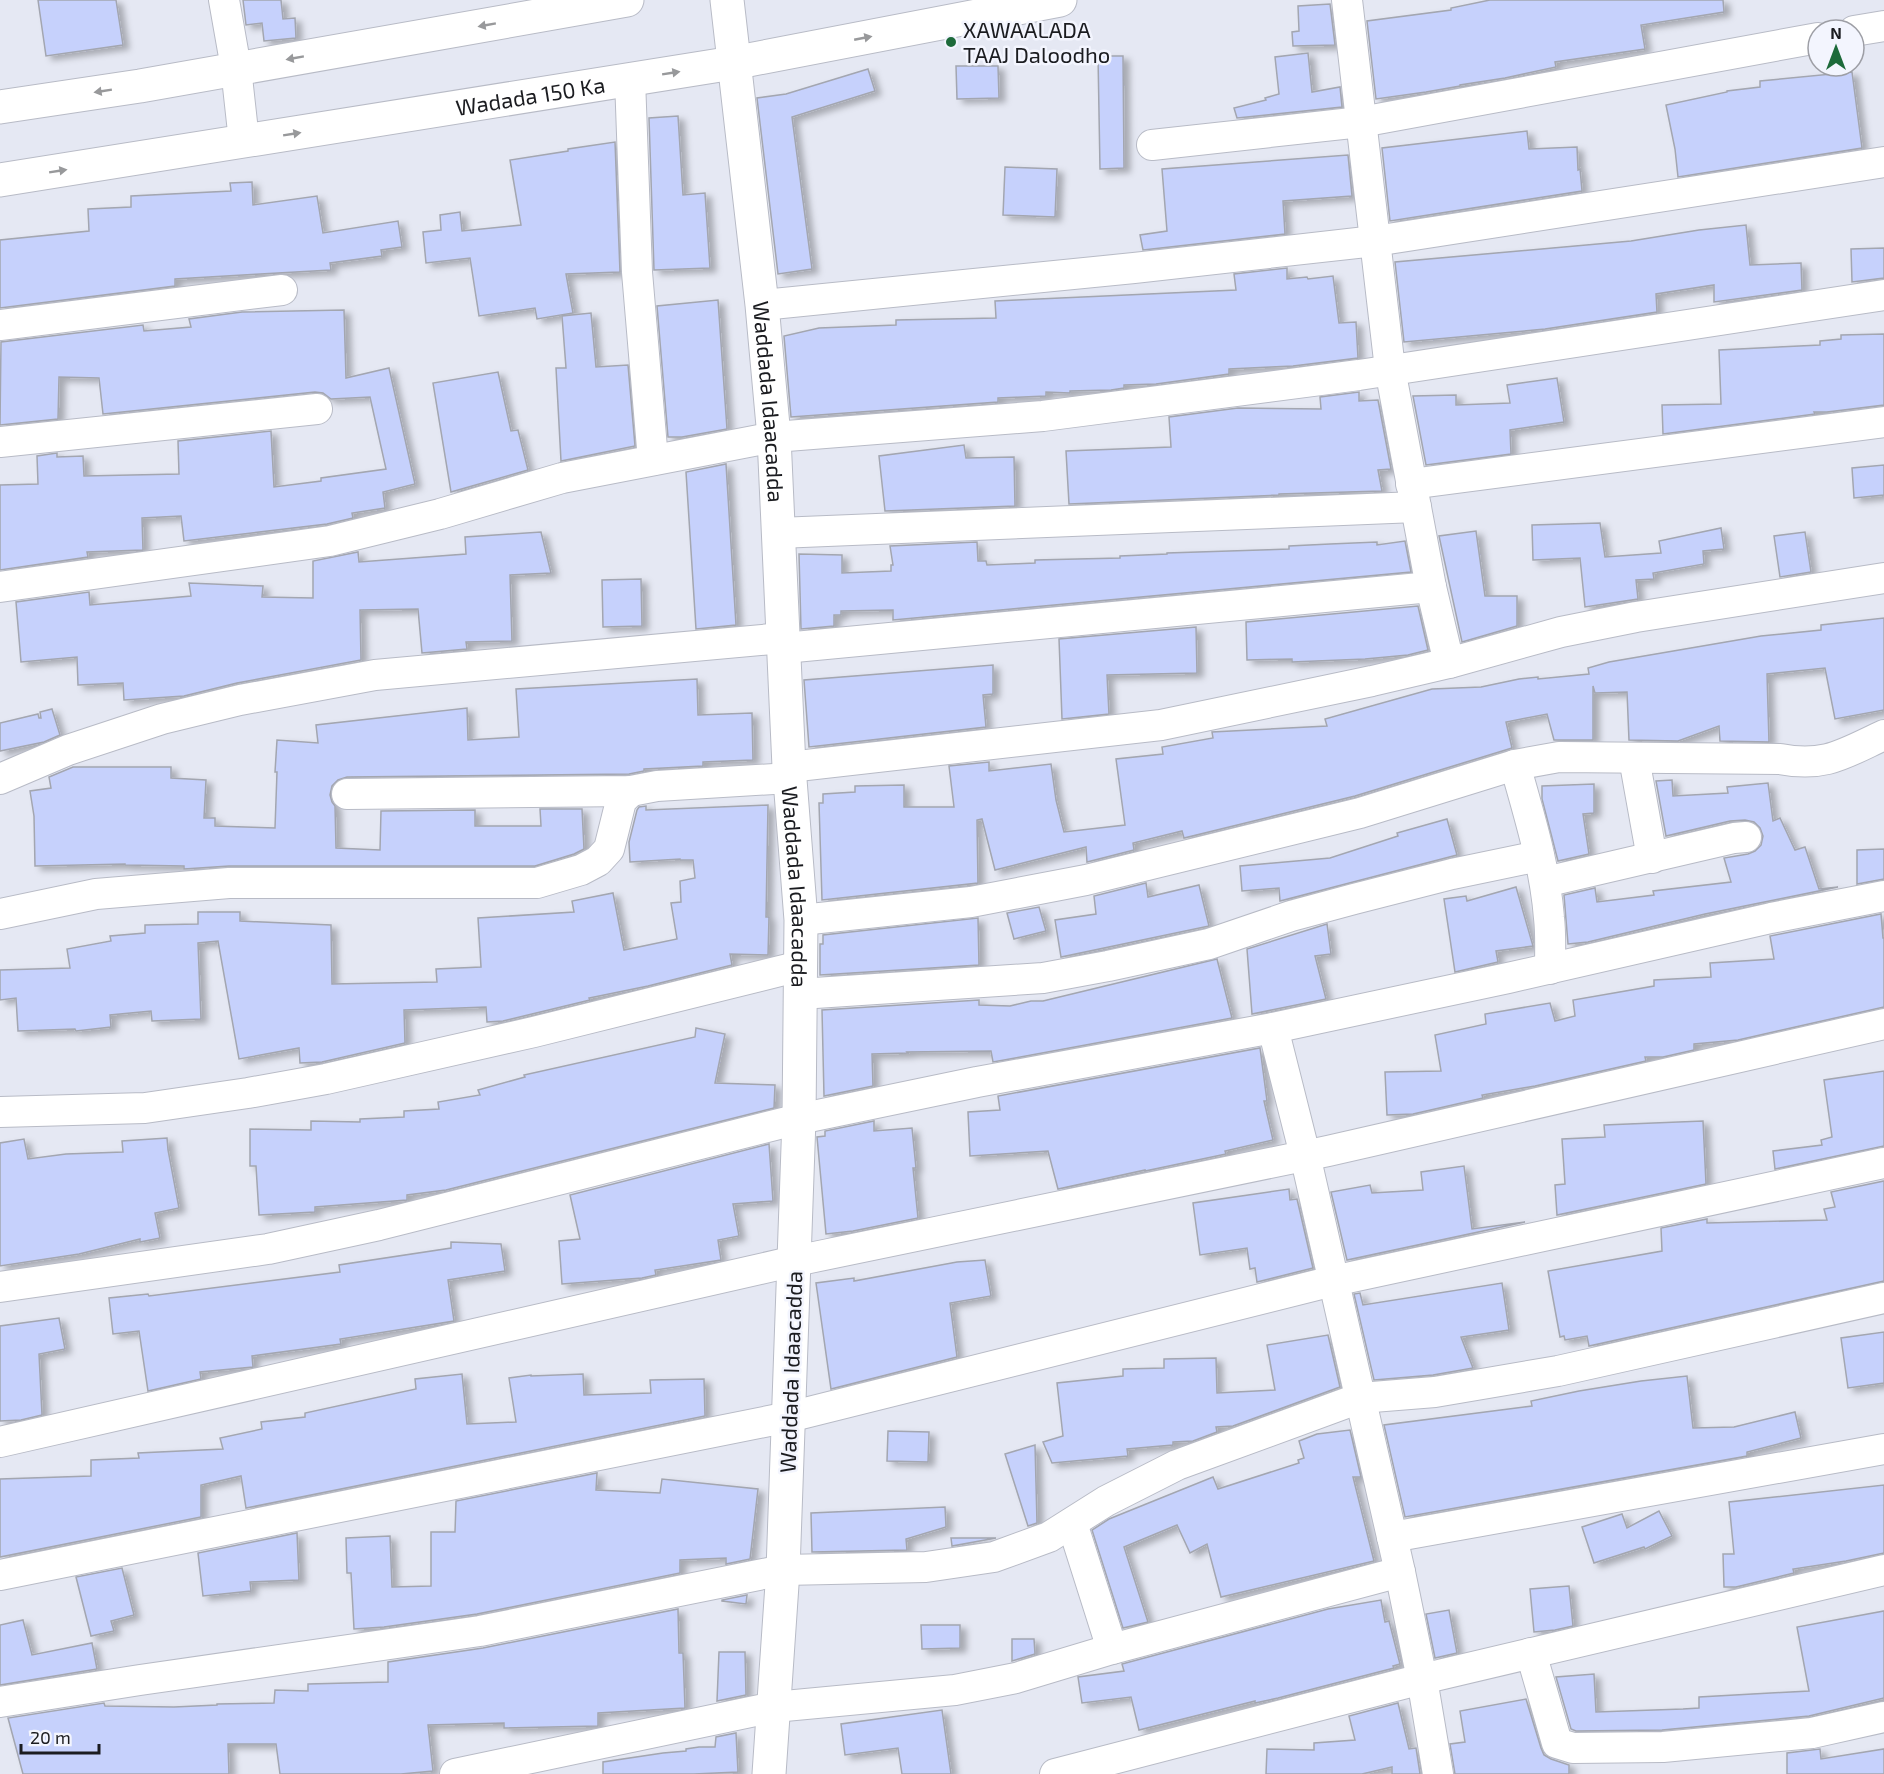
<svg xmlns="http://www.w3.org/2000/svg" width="1884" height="1774" font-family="'Exo 2',sans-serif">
	<defs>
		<filter id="shadow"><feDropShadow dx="6" dy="4" stdDeviation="3" flood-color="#0004"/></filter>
	</defs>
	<rect width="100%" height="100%" fill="#e5e8f3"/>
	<g fill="#c6d1fc" stroke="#a3a6b0" stroke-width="1.5" filter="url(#shadow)">
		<polygon points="38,0 116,0 123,45 46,56"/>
		<polygon points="243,0 281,0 283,19 295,18 296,38 264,41 262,23 246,25"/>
		<polygon points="1490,0 1723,0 1724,12 1641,25 1645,49 1555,62 1556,67 1505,78 1460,85 1460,86 1426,92 1376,99 1367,21 1451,10 1451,8"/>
		<polygon points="1330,4 1335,45 1293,46 1292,32 1299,31 1298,6"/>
		<polygon points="1308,53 1312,92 1340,87 1342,107 1237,118 1234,108 1266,100 1265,98 1279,94 1275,57"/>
		<polygon points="1098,56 1123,56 1124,168 1100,169"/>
		<polygon points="956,66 998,66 999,98 957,99"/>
		<polygon points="868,69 875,91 792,117 812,269 778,274 757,98 786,94"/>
		<polygon points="1852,72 1862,148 1678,177 1675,149 1666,105 1727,92 1727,91 1760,87 1760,81"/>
		<polygon points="678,116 683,195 705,193 710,268 654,270 649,118"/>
		<polygon points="1527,131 1529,149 1577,147 1578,170 1580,169 1582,191 1390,221 1382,148"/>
		<polygon points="615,142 620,272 566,274 573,313 537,319 535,308 479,316 470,258 426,263 423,232 441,230 440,215 460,212 462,231 521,225 510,160 568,151 568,149"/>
		<polygon points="1348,155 1352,196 1283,201 1285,234 1143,250 1140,235 1167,231 1162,169"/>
		<polygon points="1005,167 1057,169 1055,217 1003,215"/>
		<polygon points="252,182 253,205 317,196 323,233 398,221 402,247 381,250 382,256 330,263 331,270 175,279 175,286 0,308 0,240 89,231 88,209 131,207 131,196 231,191 230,183"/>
		<polygon points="1746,225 1750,265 1801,263 1802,290 1714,302 1714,285 1656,294 1657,312 1545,329 1404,342 1395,262 1631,241 1699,230"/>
		<polygon points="1884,248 1884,278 1852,282 1851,249"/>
		<polygon points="1287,268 1287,279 1307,277 1308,279 1333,276 1339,323 1356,322 1358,358 1293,366 1229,369 1229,374 1156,384 1124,385 1124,388 1111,390 1070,391 1070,393 1046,392 1046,396 998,398 998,402 791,417 784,336 819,328 896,325 896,320 996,318 995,301 1236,290 1234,274"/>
		<polygon points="718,300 727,429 682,437 668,437 657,306"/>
		<polygon points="344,310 346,378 389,368 415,484 383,492 385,508 352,513 353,518 327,524 184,541 181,516 142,518 143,550 87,552 88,557 0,570 0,485 38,484 37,456 57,453 57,457 83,456 84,476 179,474 178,441 271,431 274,487 321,481 321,478 386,469 370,397 331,399 323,393 315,392 103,414 99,378 59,377 58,419 0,425 1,342 143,325 144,331 191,327 189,319 242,312"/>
		<polygon points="591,313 596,367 628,365 635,446 561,461 556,368 566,368 562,316"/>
		<polygon points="1884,334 1884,405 1827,412 1814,412 1815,414 1663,434 1662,405 1721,404 1719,350 1820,345 1820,341 1841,339 1841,335"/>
		<polygon points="498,372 511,431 518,430 528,470 451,492 433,383"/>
		<polygon points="1557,378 1564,422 1510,430 1511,454 1426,465 1413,396 1456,395 1456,405 1510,403 1507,385"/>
		<polygon points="1359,392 1359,401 1378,400 1391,469 1378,470 1382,491 1279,494 1279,495 1069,504 1066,451 1171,447 1169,417 1238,408 1321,409 1320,397"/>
		<polygon points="964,445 966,458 1014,457 1015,506 885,511 879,456"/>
		<polygon points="726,464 736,625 696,629 686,472"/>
		<polygon points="1884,465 1884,495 1854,498 1852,468"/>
		<polygon points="1600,523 1605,557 1661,553 1659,541 1721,528 1724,549 1703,551 1704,564 1653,573 1654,579 1636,580 1638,599 1585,607 1580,558 1533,560 1532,525"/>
		<polygon points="1476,531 1485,596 1517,596 1517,626 1462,642 1439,536"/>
		<polygon points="541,532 551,573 510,575 512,641 466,642 467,649 422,653 418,609 360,610 361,660 237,683 184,696 124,700 123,683 78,685 77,657 21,662 16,602 89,592 90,605 191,596 189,583 263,586 262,597 313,598 313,561 358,552 359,562 466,554 465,537"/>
		<polygon points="1805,532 1811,572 1780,577 1774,536"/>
		<polygon points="1405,541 1411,572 893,620 893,610 841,611 841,615 834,615 834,626 801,629 799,554 842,555 842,573 891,571 891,565 893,565 890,546 977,542 978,561 986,561 987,565 1035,563 1035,560 1120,558 1120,556 1167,554 1167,553 1289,549 1289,546 1330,544 1377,542 1377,545"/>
		<polygon points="641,579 642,626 603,627 602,580"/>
		<polygon points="1418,606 1428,650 1408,655 1365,659 1292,662 1292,659 1247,660 1246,622"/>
		<polygon points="1884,618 1884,710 1835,719 1825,668 1767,674 1769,742 1720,741 1719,726 1678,741 1629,740 1627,692 1595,693 1593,686 1593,740 1554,740 1547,714 1506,722 1512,748 1355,796 1184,838 1182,831 1133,843 1134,850 1087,862 1086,847 995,870 982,819 977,820 978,883 822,900 819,803 823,803 823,794 855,792 855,786 904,785 904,807 954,807 949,766 989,762 989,771 1051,764 1056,800 1064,832 1125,825 1116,759 1163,754 1162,747 1213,738 1212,732 1327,726 1325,719 1432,689 1481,687 1519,679 1538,677 1538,679 1589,674 1588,668 1609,662 1761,636 1821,630 1821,625"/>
		<polygon points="1196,627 1197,673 1107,675 1109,714 1062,719 1059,639"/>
		<polygon points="993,665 993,694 983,695 986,727 809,747 804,680"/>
		<polygon points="697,679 698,715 752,713 753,760 703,762 703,766 644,769 644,771 629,774 347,777 338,780 332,786 330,795 332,802 335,806 336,848 380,850 381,811 475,810 475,826 541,826 540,809 582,809 584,849 574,854 535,866 229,866 184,869 184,866 125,865 125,864 35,866 34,816 30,791 51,788 49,777 73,767 171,767 171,778 206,780 204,818 215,818 215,826 275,828 277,772 275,772 277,740 318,743 316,725 467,708 468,740 519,737 516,689"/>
		<polygon points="52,709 60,735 44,742 0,751 0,723 38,714 39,718 41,718 40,712"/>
		<polygon points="1672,780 1673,796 1728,793 1727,787 1768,783 1773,821 1780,818 1795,850 1805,847 1819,889 1838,887 1705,914 1588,942 1568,944 1564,895 1595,888 1597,902 1654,895 1653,891 1731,882 1724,858 1748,854 1755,851 1761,845 1763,836 1760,828 1754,822 1745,820 1730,821 1666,836 1656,781"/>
		<polygon points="1594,784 1594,813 1583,814 1589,854 1558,861 1542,799 1542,786"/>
		<polygon points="768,805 766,917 769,917 768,955 730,954 732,965 648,986 589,998 590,1000 503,1021 487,1022 486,1007 404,1010 405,1043 322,1062 300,1063 299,1048 239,1059 218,941 198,943 201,1019 152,1021 151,1011 110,1015 111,1027 76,1031 75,1029 18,1031 16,998 0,1000 0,970 70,968 67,949 111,941 110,936 145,933 145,925 198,924 198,912 240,912 240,921 331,925 332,984 437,982 436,969 481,967 478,918 574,912 572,901 613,893 624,950 677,939 671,903 681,902 680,881 695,878 693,860 680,860 680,859 630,862 629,842 637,810 639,807 646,806 646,810"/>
		<polygon points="1447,819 1457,855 1280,901 1279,888 1242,891 1240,866 1330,858 1398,836 1397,833"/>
		<polygon points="1884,849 1884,879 1857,884 1857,850"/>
		<polygon points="1146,883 1148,897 1199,885 1209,926 1061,957 1055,920 1096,914 1094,896"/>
		<polygon points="1516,887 1533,946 1496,951 1498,962 1455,972 1444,899 1466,896 1467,901"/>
		<polygon points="1039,907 1046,931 1014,939 1007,913"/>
		<polygon points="1881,914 1883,938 1884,938 1884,1007 1738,1040 1694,1044 1694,1050 1663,1057 1645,1057 1646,1061 1535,1086 1482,1095 1483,1098 1413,1114 1387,1115 1385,1072 1441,1071 1435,1035 1486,1024 1485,1014 1550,1003 1555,1021 1575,1016 1573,1000 1654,986 1654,980 1711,977 1710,963 1774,959 1770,936"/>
		<polygon points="978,918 979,965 820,975 820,944 823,944 823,935"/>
		<polygon points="1327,924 1331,954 1315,956 1326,999 1252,1014 1247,949"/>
		<polygon points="1217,959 1232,1018 993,1062 991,1051 907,1052 908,1053 872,1054 873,1086 824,1096 822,1010 979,1000 979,1005 1010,1006 1031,1001 1043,1001"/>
		<polygon points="696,1028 725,1034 715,1083 775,1085 774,1108 446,1190 407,1195 407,1200 315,1207 315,1212 259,1215 256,1166 250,1166 250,1129 311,1130 311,1121 360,1122 360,1119 404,1117 404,1111 439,1109 438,1102 480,1095 478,1090 525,1077 524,1075 695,1037"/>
		<polygon points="1260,1048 1267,1101 1264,1101 1273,1140 1225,1151 1226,1154 1145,1171 1145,1170 1058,1189 1048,1151 970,1156 968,1112 1000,1110 998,1096"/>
		<polygon points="1884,1071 1884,1146 1775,1169 1773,1151 1822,1145 1821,1140 1832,1137 1824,1080"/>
		<polygon points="874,1121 874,1131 912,1128 916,1168 913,1168 918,1218 853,1231 826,1234 817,1137 825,1136 825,1131"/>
		<polygon points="1703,1121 1706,1184 1557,1215 1555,1185 1565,1184 1562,1139 1605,1137 1604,1125"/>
		<polygon points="167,1138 168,1150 179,1208 155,1213 160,1238 140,1242 140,1239 79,1254 0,1266 0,1143 24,1139 28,1159 66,1154 123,1152 122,1141"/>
		<polygon points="769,1144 773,1201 733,1204 739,1236 718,1240 721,1260 655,1270 656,1275 642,1278 562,1284 559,1241 580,1239 570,1195"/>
		<polygon points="1464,1166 1472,1229 1525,1222 1347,1260 1331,1192 1370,1185 1372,1193 1423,1190 1421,1172"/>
		<polygon points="1884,1181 1884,1281 1589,1346 1587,1336 1565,1340 1564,1336 1560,1337 1548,1271 1662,1251 1661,1228 1707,1219 1707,1223 1827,1220 1824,1209 1835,1207 1831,1192"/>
		<polygon points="1289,1189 1290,1200 1297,1199 1313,1268 1257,1282 1255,1268 1250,1269 1247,1248 1200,1255 1193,1203"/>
		<polygon points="451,1242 501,1244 505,1271 448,1280 454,1321 340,1339 341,1344 252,1356 253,1367 200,1372 201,1379 148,1391 139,1331 113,1334 109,1298 148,1294 149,1296 340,1272 339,1265 451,1248"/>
		<polygon points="985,1260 991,1296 950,1303 957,1357 831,1389 816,1283 854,1278 854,1281 957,1262"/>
		<polygon points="1502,1283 1509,1330 1461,1337 1473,1368 1433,1375 1374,1380 1354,1294 1360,1293 1363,1305"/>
		<polygon points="59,1318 65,1349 39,1354 42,1415 21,1420 0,1421 0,1326"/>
		<polygon points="1884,1332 1884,1383 1848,1388 1841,1338"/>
		<polygon points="1328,1335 1340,1387 1233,1426 1216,1427 1217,1432 1193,1441 1173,1442 1173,1445 1127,1449 1128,1456 1052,1463 1043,1442 1063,1436 1057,1383 1123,1376 1123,1369 1164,1368 1164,1359 1216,1358 1217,1393 1275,1390 1267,1345"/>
		<polygon points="462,1374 467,1424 516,1422 509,1378 531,1375 531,1376 583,1374 584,1395 651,1393 650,1380 704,1379 705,1416 246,1508 241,1476 201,1485 201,1517 0,1557 0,1479 91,1476 91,1460 139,1458 138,1453 223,1449 220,1438 262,1429 261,1422 305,1417 305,1413 416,1389 415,1379"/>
		<polygon points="1687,1376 1693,1428 1734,1427 1795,1412 1801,1438 1747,1452 1747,1456 1405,1517 1384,1425 1532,1406 1531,1401 1579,1391 1641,1381"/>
		<polygon points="1350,1430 1361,1477 1353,1477 1374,1561 1221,1597 1207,1544 1190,1553 1177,1525 1124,1547 1148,1622 1123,1628 1092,1530 1109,1519 1213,1477 1218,1489 1299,1463 1298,1460 1304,1458 1299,1441 1317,1434"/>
		<polygon points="888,1431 929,1432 928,1462 887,1461"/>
		<polygon points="1035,1445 1037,1523 1028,1526 1005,1454"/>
		<polygon points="597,1473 596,1490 660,1493 662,1479 758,1489 750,1559 726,1564 726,1558 680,1560 680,1573 477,1614 384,1627 354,1629 351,1573 347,1573 346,1538 390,1536 392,1587 431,1586 431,1532 455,1532 456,1501"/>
		<polygon points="1884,1485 1884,1553 1846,1561 1793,1569 1794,1573 1736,1587 1724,1587 1723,1554 1734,1554 1729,1502"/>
		<polygon points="945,1507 946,1527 906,1539 907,1550 812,1552 811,1513"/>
		<polygon points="1659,1511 1672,1536 1645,1549 1644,1547 1594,1563 1582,1527 1622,1514 1627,1528"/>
		<polygon points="297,1533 299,1580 250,1582 251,1591 203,1596 198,1553"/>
		<polygon points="951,1538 996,1538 952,1546"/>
		<polygon points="122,1568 134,1615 111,1621 114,1631 91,1636 76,1577"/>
		<polygon points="1569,1586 1573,1626 1555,1630 1534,1632 1530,1589"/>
		<polygon points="747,1595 746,1604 722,1601 722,1600"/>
		<polygon points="1381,1600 1385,1622 1389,1621 1400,1664 1393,1666 1394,1668 1278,1698 1255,1703 1255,1701 1139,1730 1131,1697 1082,1703 1078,1677 1124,1671 1122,1664 1328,1609"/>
		<polygon points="678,1609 679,1653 683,1653 685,1708 598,1713 598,1726 504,1728 504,1723 428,1725 433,1771 401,1774 280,1774 276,1744 228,1744 229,1774 23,1774 8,1718 104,1703 105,1706 174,1707 217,1705 217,1704 274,1703 275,1690 308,1691 308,1684 388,1682 388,1662 483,1648"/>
		<polygon points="1449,1610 1457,1653 1435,1658 1426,1614"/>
		<polygon points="1884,1611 1884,1698 1809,1716 1662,1730 1576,1731 1571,1729 1556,1677 1594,1674 1596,1712 1683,1709 1699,1708 1699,1697 1809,1691 1797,1627"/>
		<polygon points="23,1620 32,1655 92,1643 97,1669 0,1685 0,1625"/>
		<polygon points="921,1625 960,1625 960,1648 922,1649"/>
		<polygon points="1012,1639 1034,1639 1035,1654 1012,1661"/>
		<polygon points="719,1652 745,1652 746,1695 717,1701"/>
		<polygon points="1526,1699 1541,1748 1544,1755 1551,1759 1569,1765 1569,1774 1455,1774 1450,1744 1465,1742 1460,1711"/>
		<polygon points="1398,1703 1409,1749 1416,1748 1420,1774 1392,1774 1392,1767 1362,1774 1266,1774 1267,1749 1314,1750 1314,1743 1355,1740 1349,1716"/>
		<polygon points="942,1710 951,1774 902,1774 898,1748 845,1755 841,1724"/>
		<polygon points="736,1733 738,1772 694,1774 603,1774 603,1762 663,1753 686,1751 686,1749 699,1747 715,1747 716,1737"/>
		<polygon points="1820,1749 1821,1759 1884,1749 1884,1774 1787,1774 1787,1753"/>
	</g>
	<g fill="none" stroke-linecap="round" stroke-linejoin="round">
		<defs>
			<g id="minor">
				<polyline points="224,0 236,68 244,141"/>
				<polyline points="1347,0 1390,369 1431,587 1449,663"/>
				<polyline points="1854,31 1884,26"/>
				<polyline points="630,79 637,272 653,460"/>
				<polyline points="1152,145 1361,122 1818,38"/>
				<polyline points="762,305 1134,268 1375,241 1884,162"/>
				<polyline points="0,325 282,290"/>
				<polyline points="0,442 317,409"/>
				<polyline points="1411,484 1884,422"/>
				<polyline points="778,533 1416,507"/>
				<polyline points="0,587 330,541 440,514 562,478 774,437 1043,416 1359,375 1884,295"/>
				<polyline points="784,648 1431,587"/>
				<polyline points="1634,758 1652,858"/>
				<path d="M 1515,765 C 1529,815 1545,866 1549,918 C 1551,935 1550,952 1550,969"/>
				<polyline points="789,767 1161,725 1372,681 1449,663 1561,632 1636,617 1884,578"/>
				<polyline points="0,779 68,750 162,719 240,700 375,675 783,638"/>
				<polyline points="347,794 631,791 657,786 790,778"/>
				<polyline points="1545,882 1734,838 1746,837"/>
				<polyline points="0,914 96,894 229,883 537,883 581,870 598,861 609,849 621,801 631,791"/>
				<path d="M 801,920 L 971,902 L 1086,880 L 1360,813 L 1515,765 L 1559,757 L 1780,759 C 1825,768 1845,753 1884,735"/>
				<polyline points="800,994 1043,978 1108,966 1209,944 1291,916 1354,899 1452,874 1539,856"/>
				<polyline points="1273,1028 1305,1155 1400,1572 1422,1679 1438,1774"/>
				<polyline points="0,1112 145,1108 248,1093 326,1079 534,1032 800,966"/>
				<polyline points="0,1287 268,1249 379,1225 799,1119 977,1082 1273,1028 1508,978 1771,918 1884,896"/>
				<polyline points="0,1442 795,1261 1328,1151 1884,1024"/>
				<polyline points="1072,1523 1112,1649"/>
				<polyline points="1392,1537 1884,1449"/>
				<polyline points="0,1575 789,1417 1333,1281 1884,1163"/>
				<polyline points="1531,1653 1557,1743 1573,1748 1663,1747 1812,1733 1884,1717"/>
				<polyline points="0,1702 140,1680 480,1631 783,1570 926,1567 994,1557 1049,1537 1106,1501 1177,1465 1360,1398 1435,1392 1558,1371 1884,1298"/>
				<polyline points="455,1774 774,1707 955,1690 1016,1678 1112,1649 1400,1572"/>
				<polyline points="1055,1774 1422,1679 1884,1570"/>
			</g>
			<g id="tertiary">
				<path id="s1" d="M 727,0 L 762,305 L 774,437 L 789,767 L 801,920 L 799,1119 L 783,1570 L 769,1774"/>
				<polyline points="0,107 140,86 627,0"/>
				<path id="s2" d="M 0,180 L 733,63 L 1060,0"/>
			</g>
		</defs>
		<use href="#minor" stroke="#b8bbc6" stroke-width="32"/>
		<use href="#tertiary" stroke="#b8bbc6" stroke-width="35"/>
		<use href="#minor" stroke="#fff" stroke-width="30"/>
		<use href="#tertiary" stroke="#fff" stroke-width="33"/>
	</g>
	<defs><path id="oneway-solid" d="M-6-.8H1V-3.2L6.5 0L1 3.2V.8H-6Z" transform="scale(1.5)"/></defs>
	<g fill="#98999b">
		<use href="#oneway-solid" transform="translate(487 25) rotate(170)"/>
		<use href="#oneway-solid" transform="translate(863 38) rotate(-11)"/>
		<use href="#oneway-solid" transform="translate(295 58) rotate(170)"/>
		<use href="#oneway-solid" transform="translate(671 73) rotate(-9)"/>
		<use href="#oneway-solid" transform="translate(103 91) rotate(171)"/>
		<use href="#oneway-solid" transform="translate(292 134) rotate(-9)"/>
		<use href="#oneway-solid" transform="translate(58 171) rotate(-9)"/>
	</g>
	<circle fill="#1d6a3a" stroke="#f3f5fe" stroke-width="2" cx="951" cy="42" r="6"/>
	<g text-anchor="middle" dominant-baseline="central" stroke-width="5" stroke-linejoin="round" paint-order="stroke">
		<g font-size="22" fill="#1b1c20" stroke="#f3f5fe" text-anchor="start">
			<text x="963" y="29">XAWAALADA<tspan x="963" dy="25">TAAJ Daloodho</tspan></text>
		</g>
		<g font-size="22" fill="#1b1c20" stroke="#f3f5fe">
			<text stroke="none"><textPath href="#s2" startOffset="537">Wadada 150 Ka</textPath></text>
			<text stroke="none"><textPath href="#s1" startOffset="404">Waddada Idaacadda</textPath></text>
			<text stroke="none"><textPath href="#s1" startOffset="890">Waddada Idaacadda</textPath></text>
			<text transform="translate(790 1372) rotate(-88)">Waddada Idaacadda</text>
		</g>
	</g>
	<g transform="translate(1836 48)"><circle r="28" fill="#f3f5fe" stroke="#9d9ea5" stroke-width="1.5"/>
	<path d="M0-4.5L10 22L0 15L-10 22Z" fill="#1d6a3a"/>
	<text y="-9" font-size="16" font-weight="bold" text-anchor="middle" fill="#1b1c20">N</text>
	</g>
	<path d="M21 1744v9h78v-9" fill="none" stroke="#1b1c20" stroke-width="3"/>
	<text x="30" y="1744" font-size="18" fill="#1b1c20" stroke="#f3f5fe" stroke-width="4.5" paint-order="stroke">20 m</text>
</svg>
